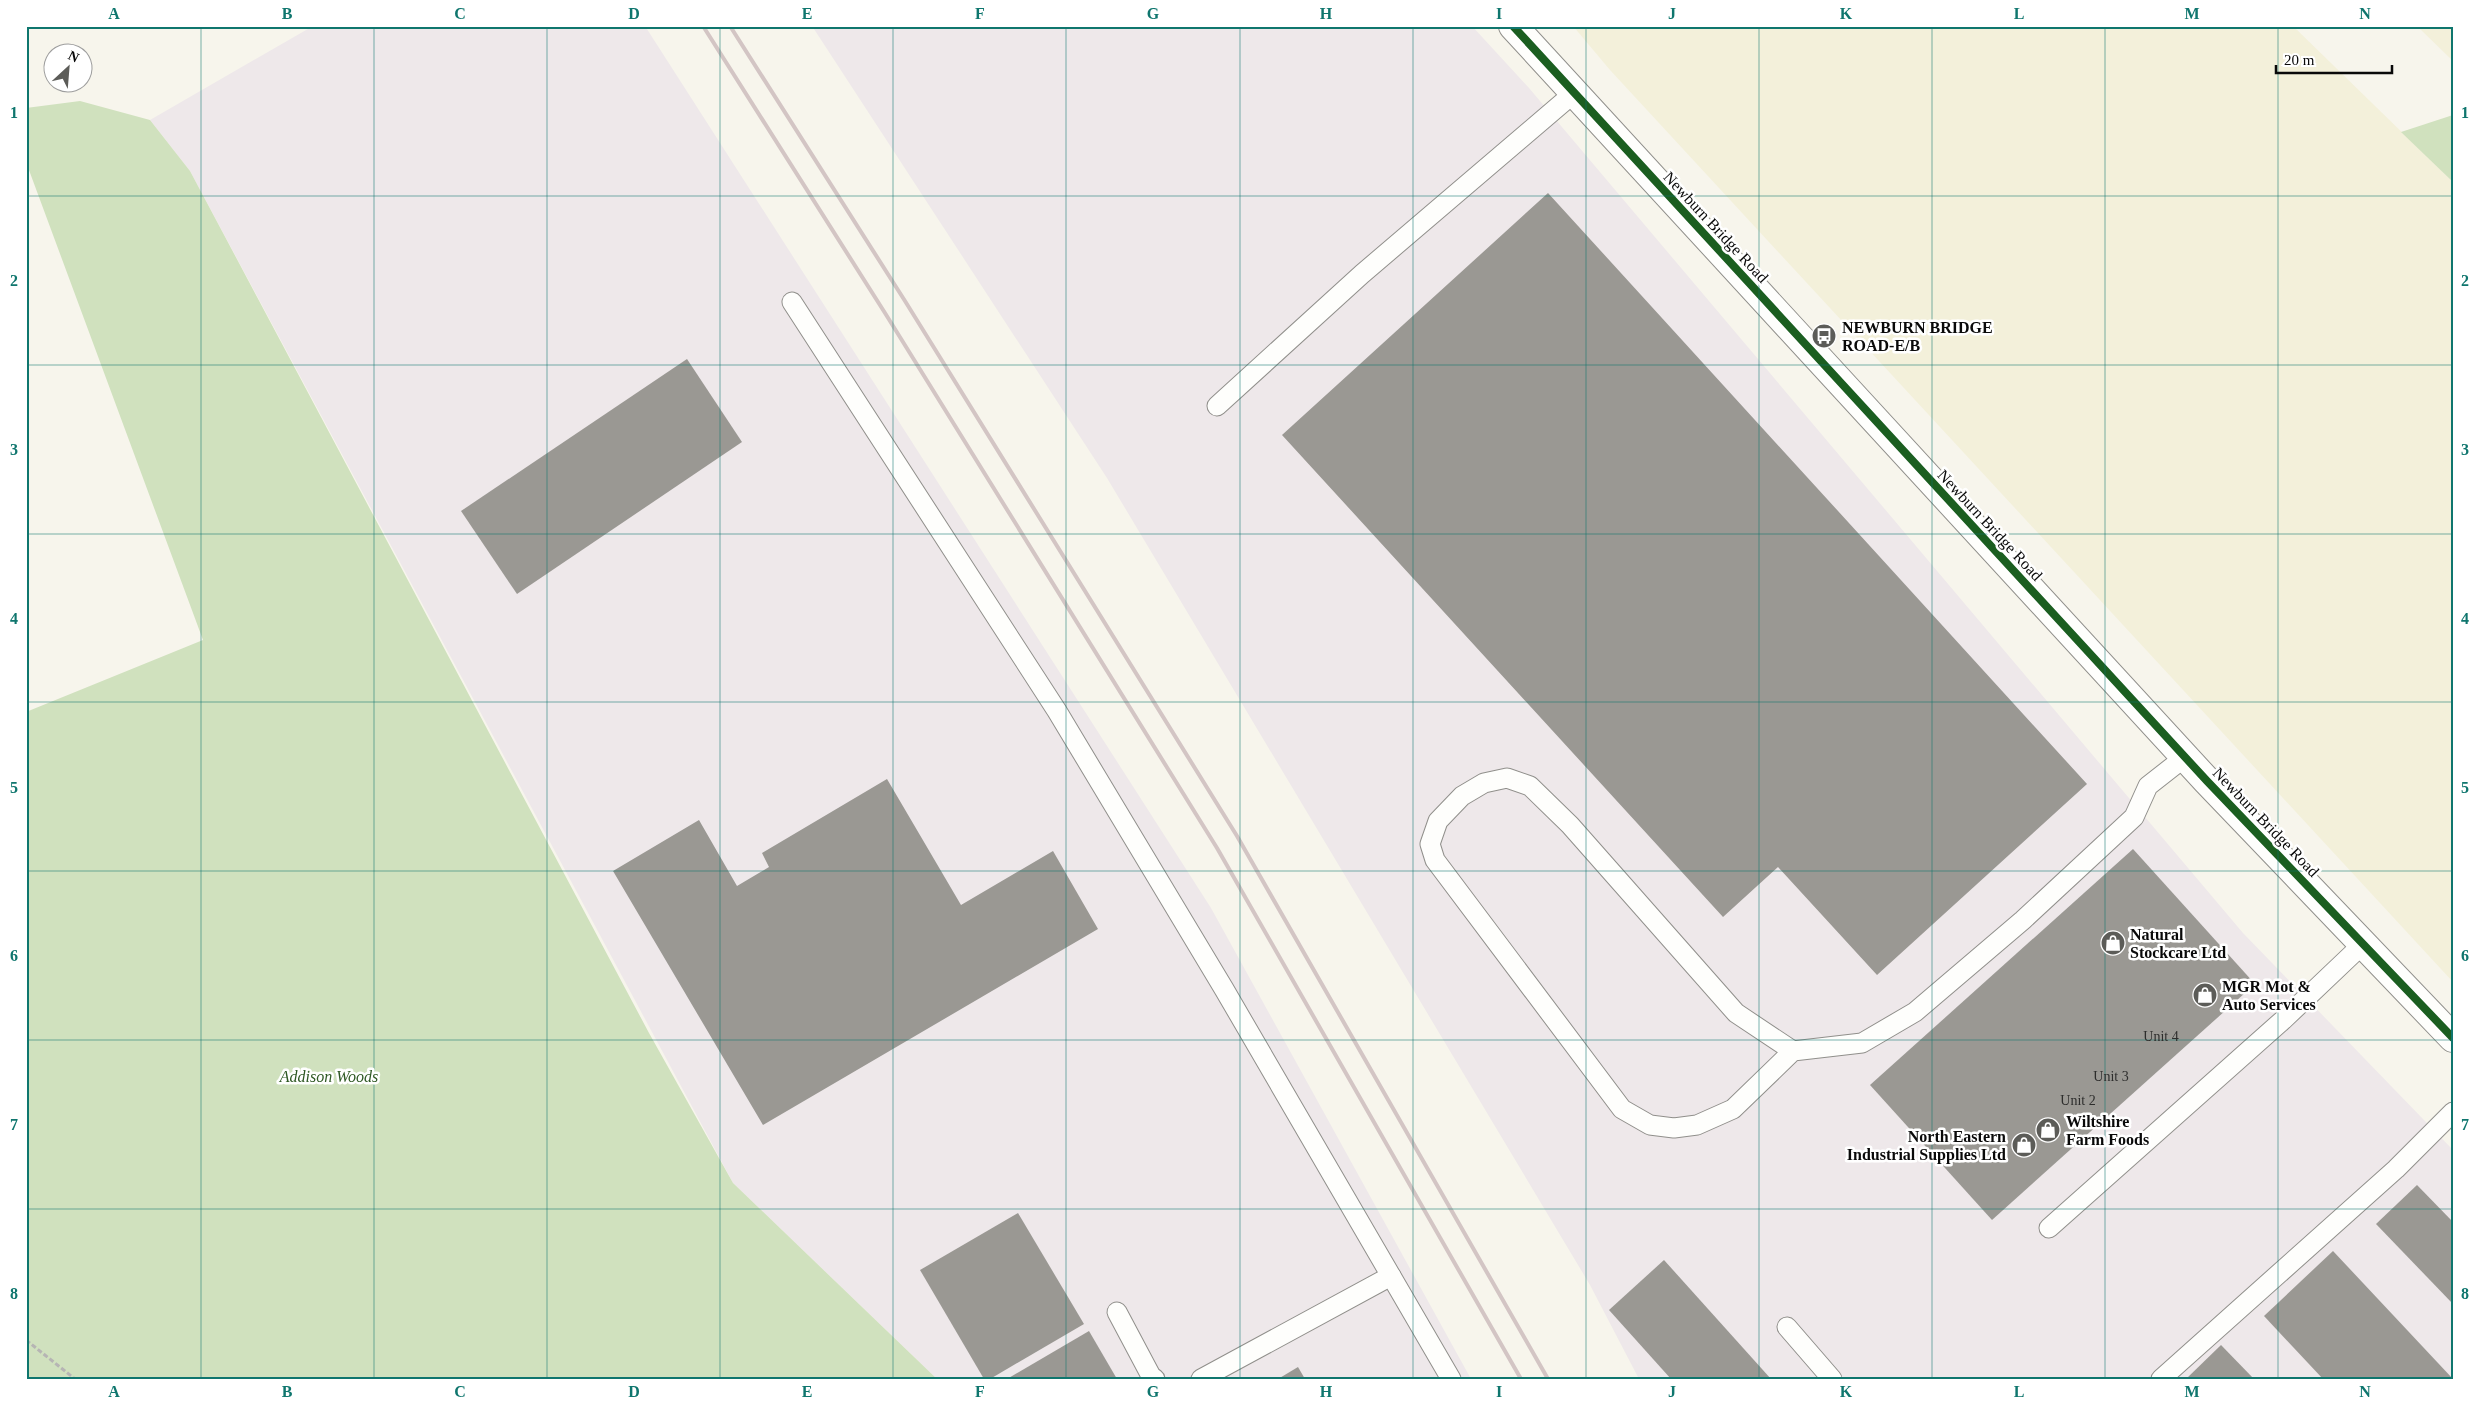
<svg xmlns="http://www.w3.org/2000/svg" width="2479" height="1405" font-family="'Times New Roman',serif">
	<rect width="100%" height="100%" fill="#f7f5ec"/>
	<g fill="#eee8ea">
		<polygon points="313,26 645,26 1211,908 1471,1379 937,1379 733,1183 190,171 150,120"/>
		<polygon points="812,26 1472,26 1529,88 2243,933 2453,1150 2453,1379 1639,1379 1590,1285 1107,478"/>
	</g>
	<g fill="#f3f0da">
		<polygon points="1573,26 2293,26 2453,182 2453,982 1610,70"/>
		<polygon points="2417,26 2453,26 2453,61"/>
	</g>
	<g fill="#d0e1be">
		<polygon points="80,101 150,120 190,171 649,1033 733,1183 937,1379 26,1379 26,712 203,640 26,162 26,108"/>
		<polygon points="2453,115 2453,182 2401,132"/>
	</g>
	<g fill="#9a9893">
		<polygon points="1548,193 2087,784 1877,975 1778,867 1723,917 1282,435"/>
		<polygon points="687,359 742,442 517,594 461,511"/>
		<polygon points="887,779 961,905 1053,851 1098,929 763,1125 613,871 699,820 737,886 769,867 762,853"/>
		<polygon points="2133,849 2255,984 1992,1220 1870,1085"/>
		<polygon points="2417,1185 2453,1222 2453,1304 2376,1224"/>
		<polygon points="1018,1213 1084,1324 990,1379 984,1379 920,1270"/>
		<polygon points="2333,1251 2453,1379 2323,1379 2264,1316"/>
		<polygon points="1664,1260 1771,1379 1671,1379 1609,1310"/>
		<polygon points="1089,1331 1117,1379 1007,1379"/>
		<polygon points="2221,1345 2254,1379 2186,1379"/>
		<polygon points="1298,1367 1305,1379 1278,1379"/>
	</g>
	<g fill="none" stroke-linecap="round" stroke-linejoin="round">
		<defs>
			<g id="service">
				<polyline points="792,302 1057,711 1224,989 1451,1379"/>
				<polyline points="1217,406 1362,274 1574,93"/>
				<polyline points="1793,1051 1733,1109 1697,1125 1674,1128 1650,1125 1622,1109 1435,860 1430,844 1438,821 1462,796 1484,783 1507,778 1530,786 1570,825 1736,1013 1793,1051 1862,1043 1915,1012 2023,920 2134,817 2148,786 2185,757"/>
				<polyline points="2049,1228 2283,1020 2363,944"/>
				<polyline points="1117,1312 1151,1376 1155,1379"/>
				<polyline points="1787,1327 1832,1379"/>
				<polyline points="1201,1379 1391,1276"/>
				<polyline points="2161,1379 2396,1169 2453,1112"/>
			</g>
			<polyline id="tertiary" points="1513,26 2207,781 2453,1038"/>
		</defs>
		<use href="#service" stroke="#908f8b" stroke-width="21"/>
		<use href="#tertiary" stroke="#908f8b" stroke-width="30"/>
		<polyline stroke="#b6b5b4" stroke-width="3" stroke-dasharray="5 2.5" stroke-linecap="butt" points="26,1340 75,1379"/>
		<use href="#service" stroke="#fefefc" stroke-width="19"/>
		<use href="#tertiary" stroke="#fefefc" stroke-width="28"/>
		<g stroke="#d3c5c4" stroke-width="4">
			<polyline points="703,26 885,313 1217,848 1521,1379"/>
			<polyline points="730,26 905,301 1237,836 1548,1379"/>
		</g>
		<defs>
			<polyline id="cycleway" points="1513,26 2207,781 2453,1038"/>
		</defs>
		<use href="#cycleway" stroke="#fff" stroke-width="11"/>
		<use href="#cycleway" stroke="#1b5e20" stroke-width="8"/>
	</g>
	<path fill="none" stroke="#0f766e" stroke-width="1" stroke-opacity="0.55" d="M 201,26 L 201,1379M 374,26 L 374,1379M 547,26 L 547,1379M 720,26 L 720,1379M 893,26 L 893,1379M 1066,26 L 1066,1379M 1240,26 L 1240,1379M 1413,26 L 1413,1379M 1586,26 L 1586,1379M 1759,26 L 1759,1379M 1932,26 L 1932,1379M 2105,26 L 2105,1379M 2278,26 L 2278,1379M 26,196 L 2453,196M 26,365 L 2453,365M 26,534 L 2453,534M 26,702 L 2453,702M 26,871 L 2453,871M 26,1040 L 2453,1040M 26,1209 L 2453,1209"/>
	<defs>
		<symbol id="bus-disc" viewBox="-11 -11 22 22"><circle r="9.5" fill="#5c5c58" stroke="#fff"/><path d="M-5-6H5V4H4V6H2V4H-2V6H-4V4H-5ZM-3.5-4V0h7V-4ZM-3.5 1.2v1.5H-2V1.2ZM2 1.2v1.5H3.5V1.2Z" fill="#fff"/></symbol>
		<symbol id="shop-disc" viewBox="-11 -11 22 22"><circle r="9.5" fill="#5c5c58" stroke="#fff"/><path d="M-5-2.5h2.3a2.7 3.5 0 0 1 5.4 0H5L5.5 6h-11ZM-1.5-2.5h3a1.5 2.3 0 0 0-3 0Z" fill="#fff"/></symbol>
	</defs>
	<g fill-rule="evenodd">
		<use href="#bus-disc" x="1810" y="322" width="28" height="28"/>
		<use href="#shop-disc" x="2099" y="929" width="28" height="28"/>
		<use href="#shop-disc" x="2191" y="981" width="28" height="28"/>
		<use href="#shop-disc" x="2034" y="1116" width="28" height="28"/>
		<use href="#shop-disc" x="2010" y="1131" width="28" height="28"/>
	</g>
	<g text-anchor="middle" dominant-baseline="central" stroke-width="5" stroke-linejoin="round" paint-order="stroke">
		<g font-size="14" fill="#2d2d2c">
			<text x="2161" y="1036">Unit 4</text>
			<text x="2111" y="1076">Unit 3</text>
			<text x="2078" y="1100">Unit 2</text>
		</g>
		<g font-size="16" fill="#090909" stroke="#fff">
			<text transform="translate(1716 227) rotate(47)">Newburn Bridge Road</text>
			<text transform="translate(1990 525) rotate(47)">Newburn Bridge Road</text>
			<text transform="translate(2266 822) rotate(46)">Newburn Bridge Road</text>
		</g>
		<g font-size="16" font-weight="bold" fill="#090909" stroke="#fff" text-anchor="start">
			<text x="1842" y="327">NEWBURN BRIDGE<tspan x="1842" dy="18">ROAD-E/B</tspan></text>
			<text x="2130" y="934">Natural<tspan x="2130" dy="18">Stockcare Ltd</tspan></text>
			<text x="2222" y="986">MGR Mot &amp;<tspan x="2222" dy="18">Auto Services</tspan></text>
			<text x="2066" y="1121">Wiltshire<tspan x="2066" dy="18">Farm Foods</tspan></text>
			<text x="2006" y="1136" text-anchor="end">North Eastern<tspan x="2006" dy="18">Industrial Supplies Ltd</tspan></text>
		</g>
		<g font-size="16" font-style="italic" fill="#2e5823" stroke="#fff">
			<text x="329" y="1076">Addison Woods</text>
		</g>
	</g>
	<rect width="2479" height="1405" fill="none" stroke="#ffffff" stroke-width="55"/>
	<g transform="translate(68 68) rotate(26)"><circle r="24" fill="#ffffff" stroke="#9d9d9d"/>
	<path d="M0-4L9 19L0 12L-9 19Z" fill="#5c5c58"/>
	<text y="-8" font-size="14" font-weight="bold" text-anchor="middle" fill="#090909">N</text>
	</g>
	<path d="M2276 65v8h116v-8" fill="none" stroke="#090909" stroke-width="2.5"/>
	<text x="2284" y="65" font-size="15" fill="#090909" stroke="#ffffff" stroke-width="4" paint-order="stroke">20 m</text>
	<rect x="28" y="28" width="2424" height="1350" fill="none" stroke="#0f766e" stroke-width="2"/>
	<g font-size="16" text-anchor="middle" font-weight="bold" fill="#0f766e">
		<text x="114" y="19">A</text>
		<text x="287" y="19">B</text>
		<text x="460" y="19">C</text>
		<text x="634" y="19">D</text>
		<text x="807" y="19">E</text>
		<text x="980" y="19">F</text>
		<text x="1153" y="19">G</text>
		<text x="1326" y="19">H</text>
		<text x="1499" y="19">I</text>
		<text x="1672" y="19">J</text>
		<text x="1846" y="19">K</text>
		<text x="2019" y="19">L</text>
		<text x="2192" y="19">M</text>
		<text x="2365" y="19">N</text>
		<text x="14" y="118">1</text>
		<text x="2465" y="118">1</text>
		<text x="14" y="286">2</text>
		<text x="2465" y="286">2</text>
		<text x="14" y="455">3</text>
		<text x="2465" y="455">3</text>
		<text x="14" y="624">4</text>
		<text x="2465" y="624">4</text>
		<text x="14" y="793">5</text>
		<text x="2465" y="793">5</text>
		<text x="14" y="961">6</text>
		<text x="2465" y="961">6</text>
		<text x="14" y="1130">7</text>
		<text x="2465" y="1130">7</text>
		<text x="14" y="1299">8</text>
		<text x="2465" y="1299">8</text>
		<text x="114" y="1397">A</text>
		<text x="287" y="1397">B</text>
		<text x="460" y="1397">C</text>
		<text x="634" y="1397">D</text>
		<text x="807" y="1397">E</text>
		<text x="980" y="1397">F</text>
		<text x="1153" y="1397">G</text>
		<text x="1326" y="1397">H</text>
		<text x="1499" y="1397">I</text>
		<text x="1672" y="1397">J</text>
		<text x="1846" y="1397">K</text>
		<text x="2019" y="1397">L</text>
		<text x="2192" y="1397">M</text>
		<text x="2365" y="1397">N</text>
	</g>
</svg>
